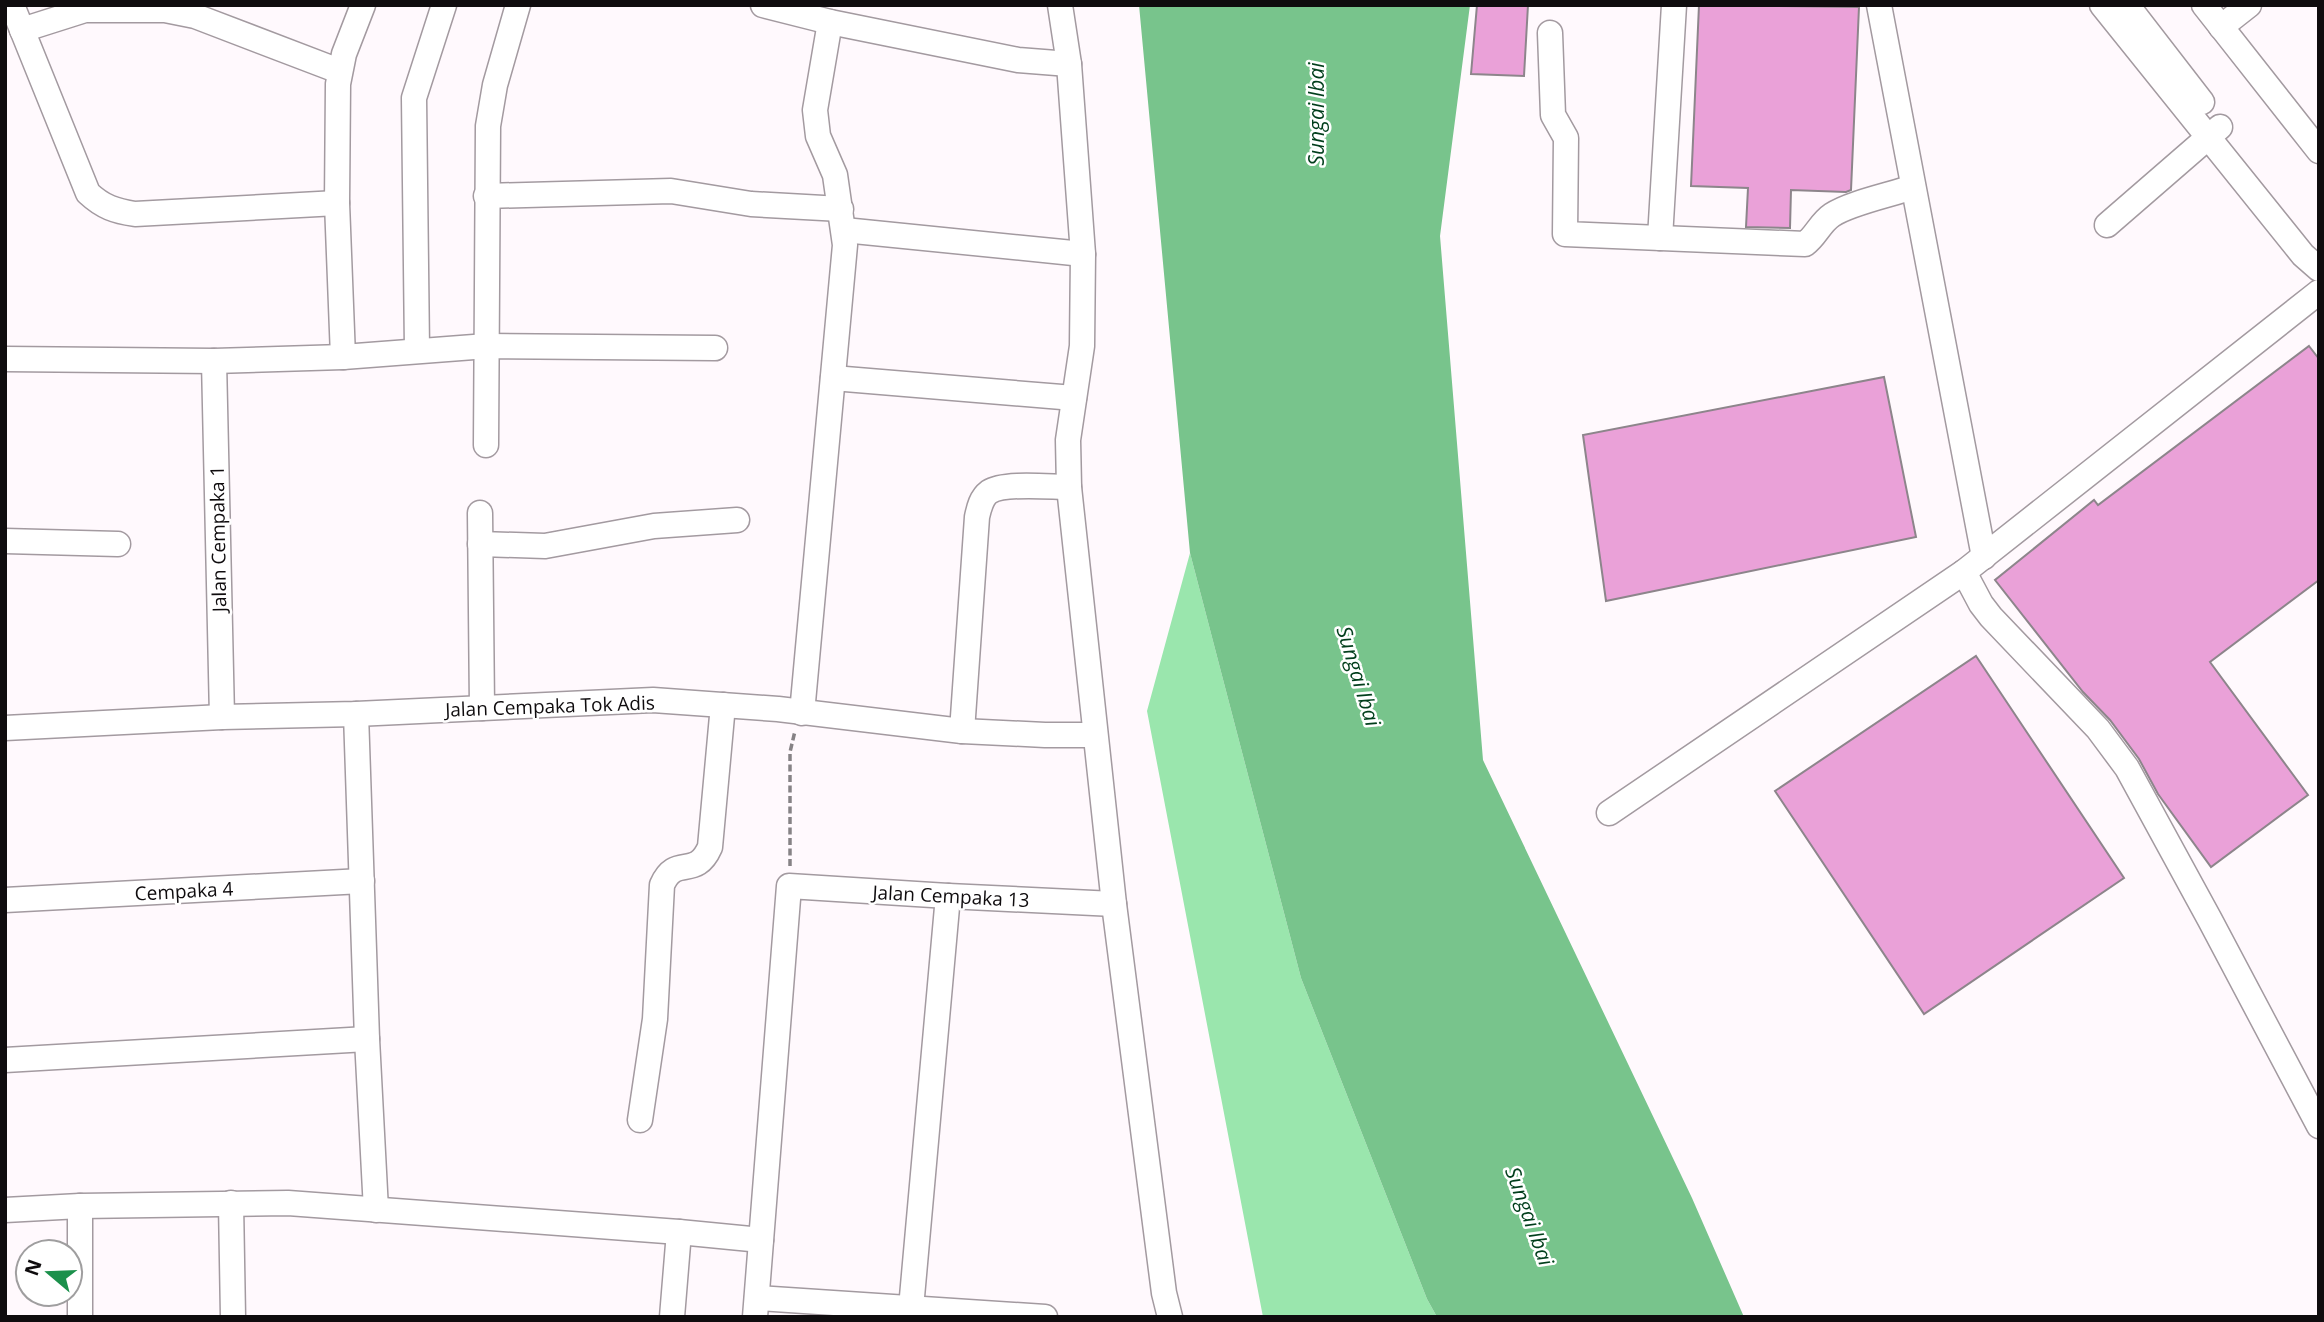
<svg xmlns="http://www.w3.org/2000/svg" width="2324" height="1322" font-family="'Open Sans',sans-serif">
	<rect width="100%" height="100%" fill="#fff9fd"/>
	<polygon fill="#9ae6ad" points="1190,553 1301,978 1427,1299 1437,1317 1263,1317 1147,711"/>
	<polygon fill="#78c48c" points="1139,5 1470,5 1440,236 1483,760 1692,1198 1744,1317 1437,1317 1427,1299 1301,978 1190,553"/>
	<g fill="#eaa1d8" stroke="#8d858b" stroke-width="2">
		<polygon points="1477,5 1528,5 1524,76 1471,74"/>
		<polygon points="1699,5 1859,7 1851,190 1846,192 1791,190 1790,228 1746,227 1748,188 1691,186"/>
		<polygon points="2309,346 2319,359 2319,580 2210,662 2308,795 2211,867 2158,794 2139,759 2110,720 2083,692 1995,580 2094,500 2098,505"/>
		<polygon points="1884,377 1916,537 1606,601 1583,435"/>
		<polygon points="1976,656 2124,878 1924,1014 1775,791"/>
	</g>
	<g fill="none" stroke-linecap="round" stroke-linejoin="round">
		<defs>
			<g id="minor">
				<path d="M 12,5 L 88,193 C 103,207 115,211 135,214 L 337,203"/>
				<polyline points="763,5 830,22 1018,60 1069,64"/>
				<polyline points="1060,5 1069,64 1083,254 1082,346 1068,440 1069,487 1114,904 1164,1293 1170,1317"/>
				<polyline points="1879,5 1984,557"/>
				<polyline points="2102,5 2303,255 2319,269"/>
				<polyline points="2127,5 2202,102"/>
				<polyline points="2204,5 2319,151"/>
				<polyline points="2221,27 2249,5"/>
				<polyline points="22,30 85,10 165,10 195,16 339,71"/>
				<path d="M 1550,33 L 1553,115 L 1566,138 L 1565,234 L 1805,244 C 1816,236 1820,223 1832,215 C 1850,203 1890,195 1913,187"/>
				<polyline points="486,196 671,191 751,204 841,209"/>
				<polyline points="2107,225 2220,127"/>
				<polyline points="844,230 1083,254"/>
				<polyline points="1660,238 1674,5"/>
				<polyline points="417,350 414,98 444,5"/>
				<polyline points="343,357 337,203 338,84 344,54 363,5"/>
				<polyline points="5,359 214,361 343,357 487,346 715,348"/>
				<polyline points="214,361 222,717"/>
				<polyline points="833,378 1074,398"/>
				<polyline points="486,445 488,126 495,85 518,5"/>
				<polyline points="480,513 482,708"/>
				<polyline points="5,541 118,544"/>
				<polyline points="480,544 545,546 654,526 737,520"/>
				<polyline points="1964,572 1981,604 1991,617 2098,729 2127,768 2210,920 2319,1126"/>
				<polyline points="802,713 845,245 835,175 818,136 815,110 830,22"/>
				<polyline points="356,714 367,1039 376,1210"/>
				<polyline points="5,728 222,717 356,714 653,700 778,709 962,731 1045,735 1094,735"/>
				<path d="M 962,731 L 977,517 C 979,508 981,498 989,492 C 1004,482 1050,487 1069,487"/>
				<polyline points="1609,813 1964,572 2319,292"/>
				<polyline points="5,900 362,881"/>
				<polyline points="5,1060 367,1039"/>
				<path d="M 640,1120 L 655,1019 L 662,885 C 676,853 695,881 710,847 L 723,705"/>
				<polyline points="231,1203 233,1317"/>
				<polyline points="5,1210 80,1206 288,1203 679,1232 761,1240"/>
				<polyline points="757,1298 1045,1317"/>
				<polyline points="911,1308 948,896"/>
				<polyline points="80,1317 80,1206"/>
				<polyline points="672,1317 679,1232"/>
				<polyline points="755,1317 789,886 948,896 1114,904"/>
			</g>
		</defs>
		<use href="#minor" stroke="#a39aa0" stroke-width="27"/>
		<polyline stroke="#868285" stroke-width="3.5" stroke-dasharray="7 3.5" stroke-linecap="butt" points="790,866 790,752 795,731"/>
		<use href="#minor" stroke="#fff" stroke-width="24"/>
	</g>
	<g text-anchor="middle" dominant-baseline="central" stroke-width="5" stroke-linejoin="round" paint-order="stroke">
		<g font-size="19" fill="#0f0c0e" stroke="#fff">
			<text transform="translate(218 539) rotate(-91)">Jalan Cempaka 1</text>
			<text transform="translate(550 706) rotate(-2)">Jalan Cempaka Tok Adis</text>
			<text transform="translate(184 891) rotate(-3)">Cempaka 4</text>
			<text transform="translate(951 896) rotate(3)">Jalan Cempaka 13</text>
		</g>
		<g font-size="21" font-style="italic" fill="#013e1b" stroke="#fff">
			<text transform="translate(1316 114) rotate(-90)">Sungai Ibai</text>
			<text transform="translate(1359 676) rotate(73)">Sungai Ibai</text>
			<text transform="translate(1530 1216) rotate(70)">Sungai Ibai</text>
		</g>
	</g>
	<rect width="2324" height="1322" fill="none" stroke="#0f0c0e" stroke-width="14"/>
	<g transform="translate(49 1273) rotate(289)"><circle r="33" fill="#ffffff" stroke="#9f9e9f" stroke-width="2"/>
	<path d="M0-5L12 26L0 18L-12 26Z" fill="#1b904b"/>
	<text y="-10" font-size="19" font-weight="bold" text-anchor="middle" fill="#0f0c0e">N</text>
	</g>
</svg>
